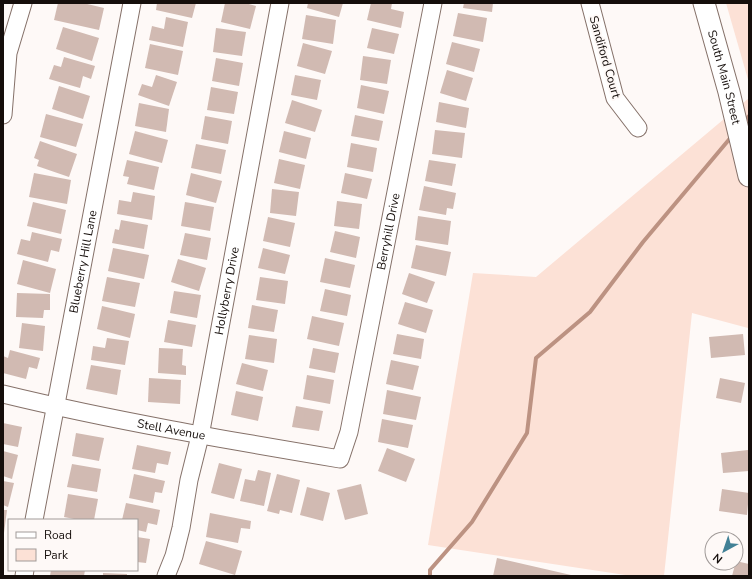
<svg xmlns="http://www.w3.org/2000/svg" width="752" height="579" font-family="'Nunito Sans',sans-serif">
	<rect width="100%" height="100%" fill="#fef9f7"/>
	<g fill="#fce1d6">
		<polygon points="726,3 749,3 749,83"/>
		<polygon points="749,98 749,325 748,328 692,313 664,576 632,576 428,545 473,273 536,277"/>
	</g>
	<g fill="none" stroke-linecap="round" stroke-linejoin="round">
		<g stroke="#bc9282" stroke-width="4">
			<polyline points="743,123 749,116"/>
			<polyline points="430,576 430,570 472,522 527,433 536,358 590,312 643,242 732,136"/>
		</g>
	</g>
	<g fill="#d1bab2">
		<polygon points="58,3 83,3 104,8 99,30 54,20"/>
		<polygon points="157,3 196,3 192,18 156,10"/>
		<polygon points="225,3 245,3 256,6 250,29 221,22"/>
		<polygon points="308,3 343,3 339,17 307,8"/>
		<polygon points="371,3 392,3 391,9 404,12 401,28 367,20"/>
		<polygon points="464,3 493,3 492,12 463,8"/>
		<polygon points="458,13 487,18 483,42 453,36"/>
		<polygon points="306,15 336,20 333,44 302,39"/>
		<polygon points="166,17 188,22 183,47 149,40 152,26 164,29"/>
		<polygon points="63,27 99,38 92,61 56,49"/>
		<polygon points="216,28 246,32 242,56 213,52"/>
		<polygon points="372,28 399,34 394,54 367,48"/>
		<polygon points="452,42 480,49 474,72 446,64"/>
		<polygon points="303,43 332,51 325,74 297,66"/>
		<polygon points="150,44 183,51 178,75 145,68"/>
		<polygon points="363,56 391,60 387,84 360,80"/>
		<polygon points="64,57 95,66 91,79 83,76 80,88 49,79 54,65 61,67"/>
		<polygon points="216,58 243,63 239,86 212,81"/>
		<polygon points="447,70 473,78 466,101 440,93"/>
		<polygon points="156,75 177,82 169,106 138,95 142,84 152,87"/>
		<polygon points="295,75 321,80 317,100 291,95"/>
		<polygon points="361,85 389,91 384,114 357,108"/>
		<polygon points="59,86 90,96 83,119 52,109"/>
		<polygon points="211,87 238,92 234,114 207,110"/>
		<polygon points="292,100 322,110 315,132 285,123"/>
		<polygon points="439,102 469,108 466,128 436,122"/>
		<polygon points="139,103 169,109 166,132 135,126"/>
		<polygon points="46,114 83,124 76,147 40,137"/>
		<polygon points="355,115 383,121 379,141 351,136"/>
		<polygon points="205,116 232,121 228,144 201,139"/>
		<polygon points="435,130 465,133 462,158 432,154"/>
		<polygon points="135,131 168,140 162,163 129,154"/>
		<polygon points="284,131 311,138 306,159 279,152"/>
		<polygon points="40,141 77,154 69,177 37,166 39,160 34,158"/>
		<polygon points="351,143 377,148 373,172 347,167"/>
		<polygon points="196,144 226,150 221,174 191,168"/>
		<polygon points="279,159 305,165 300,189 274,183"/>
		<polygon points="127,160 159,167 154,190 127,184 129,177 123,176"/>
		<polygon points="429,160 456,164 452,186 425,181"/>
		<polygon points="34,173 71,180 67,204 29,197"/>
		<polygon points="191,173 222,181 216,203 186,195"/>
		<polygon points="345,173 372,179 367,199 341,193"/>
		<polygon points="424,186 456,193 453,209 447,208 446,215 419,210"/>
		<polygon points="272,189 299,192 296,216 270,213"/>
		<polygon points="133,192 155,196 152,220 117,214 119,200 131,202"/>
		<polygon points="337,201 362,204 359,229 334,226"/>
		<polygon points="33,202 66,210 61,234 27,226"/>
		<polygon points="185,202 214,207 210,231 181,226"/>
		<polygon points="418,216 451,221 448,245 415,240"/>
		<polygon points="268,217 295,223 290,247 263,241"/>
		<polygon points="121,220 148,225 144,249 112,243 115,229 119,230"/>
		<polygon points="335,231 360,237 356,258 330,252"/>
		<polygon points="32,232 62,239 59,252 51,250 48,262 17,254 21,239 30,241"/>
		<polygon points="185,233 211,238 207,260 180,255"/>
		<polygon points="416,245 451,252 446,276 411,268"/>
		<polygon points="113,248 149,255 144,279 108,271"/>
		<polygon points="263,248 290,255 285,274 258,268"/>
		<polygon points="325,258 355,265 350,288 320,282"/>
		<polygon points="178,259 206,268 199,291 171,282"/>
		<polygon points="23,260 56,269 50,293 17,284"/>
		<polygon points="409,273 435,282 427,303 402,294"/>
		<polygon points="107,277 140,283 135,307 102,301"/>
		<polygon points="260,277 288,281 285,304 256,300"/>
		<polygon points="325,289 351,295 347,316 320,311"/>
		<polygon points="174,291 201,295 197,318 170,313"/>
		<polygon points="17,293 50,294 50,310 44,310 43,318 16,317"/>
		<polygon points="405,302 433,310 426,333 398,324"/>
		<polygon points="252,305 278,310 274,332 248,328"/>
		<polygon points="102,306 135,314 130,338 97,329"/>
		<polygon points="312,316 344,323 339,346 307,339"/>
		<polygon points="168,320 196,325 192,347 164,342"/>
		<polygon points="22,323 45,326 43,351 19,348"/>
		<polygon points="397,334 424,339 421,359 393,354"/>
		<polygon points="743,334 745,355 711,358 709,337"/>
		<polygon points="249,335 277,339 274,363 245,359"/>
		<polygon points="107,338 129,341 125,365 91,360 93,346 105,348"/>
		<polygon points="159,348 183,349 182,365 186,366 186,375 158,373"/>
		<polygon points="313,348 339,353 335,373 309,368"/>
		<polygon points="10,350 40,358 37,369 29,367 26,379 3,373 3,356 8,358"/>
		<polygon points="391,360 419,366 413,390 386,384"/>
		<polygon points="242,363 268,370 263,391 236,384"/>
		<polygon points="91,365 121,370 117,395 86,389"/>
		<polygon points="307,375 334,380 330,404 303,399"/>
		<polygon points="149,378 181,380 180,404 148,402"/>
		<polygon points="720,378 745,383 741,403 716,398"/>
		<polygon points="387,390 421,397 416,420 383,414"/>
		<polygon points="236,391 263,397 258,421 231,415"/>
		<polygon points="296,406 323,411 319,431 292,427"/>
		<polygon points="382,419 413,425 408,448 378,442"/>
		<polygon points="3,423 22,427 18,447 3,444"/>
		<polygon points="76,433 104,438 99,461 72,456"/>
		<polygon points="137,445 171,452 168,465 157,463 155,473 132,469"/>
		<polygon points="387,448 415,459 406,482 378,471"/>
		<polygon points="748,450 749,471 723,473 721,453"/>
		<polygon points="3,451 18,455 12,479 3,476"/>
		<polygon points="219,463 242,469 234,499 211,493"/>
		<polygon points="72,464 101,469 97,492 67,487"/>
		<polygon points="258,470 271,473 264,506 240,501 245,479 255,481"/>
		<polygon points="134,474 165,481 162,493 155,492 153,503 129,498"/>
		<polygon points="277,474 300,480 292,513 280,510 279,514 267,511"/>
		<polygon points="3,481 14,483 8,507 3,505"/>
		<polygon points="361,484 368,514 345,520 337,490"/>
		<polygon points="307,487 330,493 323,521 300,515"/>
		<polygon points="722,489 749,493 747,515 719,511"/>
		<polygon points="68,494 98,499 94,520 79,520 64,517"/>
		<polygon points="126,503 160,510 157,525 148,523 146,532 137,530 137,520 122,520"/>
		<polygon points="3,510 7,510 4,533 3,533"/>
		<polygon points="210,513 251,521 250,529 241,528 238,543 206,537"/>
		<polygon points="137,537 150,539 146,563 137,562"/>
		<polygon points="206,541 242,551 235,575 199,564"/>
		<polygon points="497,558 571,575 571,576 493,576"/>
		<polygon points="736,561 749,564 749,576 732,576"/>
		<polygon points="51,570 85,570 84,576 50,576"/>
		<polygon points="103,573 127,574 127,576 103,576"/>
	</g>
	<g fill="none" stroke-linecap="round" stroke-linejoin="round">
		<defs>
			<g id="minor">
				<polyline points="590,3 615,98 638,128"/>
				<polyline points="3,115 8,53 23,3"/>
				<path id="s1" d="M 3,394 C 114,421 227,440 340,459 L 349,432 L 433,3"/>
				<path id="s2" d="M 34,520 L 132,3"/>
				<polyline points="24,576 25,570"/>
				<path id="s3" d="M 166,576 L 174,556 L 181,528 L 189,480 L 200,436 L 280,3"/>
			</g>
			<g id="major">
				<path id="s4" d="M 704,3 L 729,92 L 749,176"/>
			</g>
		</defs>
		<use href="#minor" stroke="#857169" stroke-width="19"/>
		<use href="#major" stroke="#857169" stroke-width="23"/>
		<use href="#minor" stroke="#fff" stroke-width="17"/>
		<use href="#major" stroke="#fff" stroke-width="21"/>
	</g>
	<g text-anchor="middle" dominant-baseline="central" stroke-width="4" stroke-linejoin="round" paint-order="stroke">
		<g font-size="12" fill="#150e0b" stroke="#fef9f7">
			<text transform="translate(605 57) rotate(74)">Sandiford Court</text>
			<text stroke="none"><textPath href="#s4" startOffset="77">South Main Street</textPath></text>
			<text stroke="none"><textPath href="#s1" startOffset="576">Berryhill Drive</textPath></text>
			<text stroke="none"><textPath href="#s2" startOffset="263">Blueberry Hill Lane</textPath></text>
			<text stroke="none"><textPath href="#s3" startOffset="292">Hollyberry Drive</textPath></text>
			<text stroke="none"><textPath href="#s1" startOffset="172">Stell Avenue</textPath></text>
		</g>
	</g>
	<rect width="752" height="579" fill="none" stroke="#150e0b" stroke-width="8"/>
	<rect x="8" y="519" width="130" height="52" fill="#fef9f7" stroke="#a19b99"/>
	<rect x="16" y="532" width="20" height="6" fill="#ffffff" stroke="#a19b99"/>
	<text x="44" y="539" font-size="12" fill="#150e0b">Road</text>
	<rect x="16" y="549" width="20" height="12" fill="#fce1d6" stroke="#a19b99"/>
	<text x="44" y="559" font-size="12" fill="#150e0b">Park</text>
	<g transform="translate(724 551) rotate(220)"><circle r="19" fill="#fef9f7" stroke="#a19b99"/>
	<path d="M0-3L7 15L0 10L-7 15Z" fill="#428196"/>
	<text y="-6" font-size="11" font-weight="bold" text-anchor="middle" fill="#150e0b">N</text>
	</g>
</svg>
